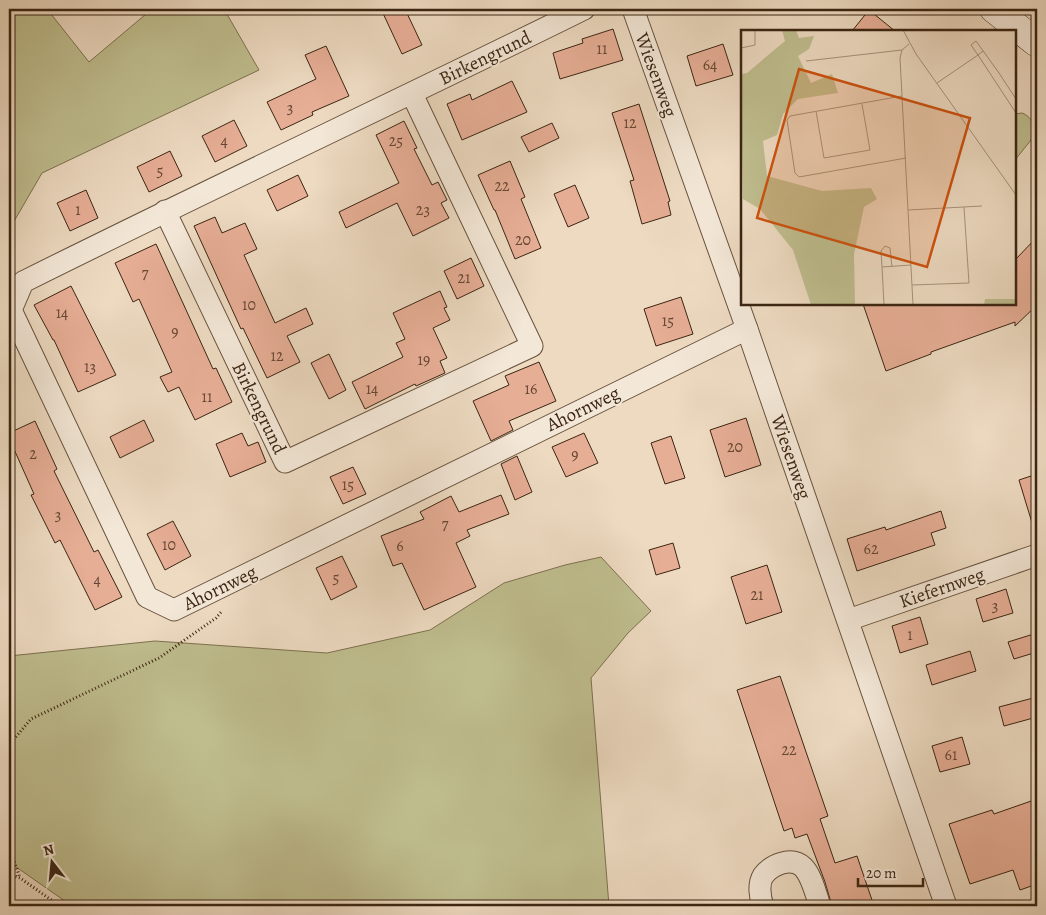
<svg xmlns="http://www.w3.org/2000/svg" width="1046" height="915" font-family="Alegreya,serif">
	<rect width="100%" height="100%" fill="#eddac1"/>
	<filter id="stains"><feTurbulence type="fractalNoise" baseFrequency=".004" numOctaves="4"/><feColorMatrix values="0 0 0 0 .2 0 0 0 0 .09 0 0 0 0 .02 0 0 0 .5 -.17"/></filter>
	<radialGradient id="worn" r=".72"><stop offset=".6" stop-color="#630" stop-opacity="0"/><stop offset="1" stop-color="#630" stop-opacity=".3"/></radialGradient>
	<g fill="#bfbd8e" stroke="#7d7150">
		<polygon points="9,9 47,9 89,62 152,9 224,9 259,70 42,173 9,230"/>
		<path d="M 1022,113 C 1030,116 1033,122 1035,130 L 1031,140 L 1015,160 L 1015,114 Z"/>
		<polygon points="601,557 651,611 628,633 591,678 609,906 72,906 9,862 9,656 155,641 327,653 430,630 504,583 565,565"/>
	</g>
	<g fill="#e7ae96" stroke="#3b2512">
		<polygon points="381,9 405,9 422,45 402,54"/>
		<polygon points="869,10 895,31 852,31"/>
		<polygon points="613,29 623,60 560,79 553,53 583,43 582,39"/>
		<polygon points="723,44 733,75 696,86 687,56"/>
		<polygon points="326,46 349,96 312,112 313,115 281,130 267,102 316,79 305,55"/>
		<polygon points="512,81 527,112 462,140 447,104 470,94 472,100"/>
		<polygon points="639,104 670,201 668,202 671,215 642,224 630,181 634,180 612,113"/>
		<polygon points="234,120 247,146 215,162 202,136"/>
		<polygon points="404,121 417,148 414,149 432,185 438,182 447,200 441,203 449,218 413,236 397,203 346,228 339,212 399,183 376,135"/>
		<polygon points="552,123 559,138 529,152 521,137"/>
		<polygon points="170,151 182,176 149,192 137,167"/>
		<polygon points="510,161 525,197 521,199 541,248 515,259 495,210 494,210 478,175"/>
		<polygon points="298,175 308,196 277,211 267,190"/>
		<polygon points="575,185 589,218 568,227 554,194"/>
		<polygon points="86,190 98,218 70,231 57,203"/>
		<polygon points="215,217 222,233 245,223 257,249 244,255 275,323 306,308 313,324 287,336 300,362 267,378 243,328 241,329 194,226"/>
		<polygon points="1037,237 1037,305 1015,326 1015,322 931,352 931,354 886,371 863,304 1015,304 1015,260"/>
		<polygon points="156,244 213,369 216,368 232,402 195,420 179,387 168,392 160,377 172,372 139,299 133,302 115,263"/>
		<polygon points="471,258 484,286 457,299 444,271"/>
		<polygon points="71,286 116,375 78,392 54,340 53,340 34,305"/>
		<polygon points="440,291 447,307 444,308 450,320 433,328 447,358 440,361 445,373 416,386 415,384 365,409 352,382 403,357 396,343 405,339 393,313"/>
		<polygon points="681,297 693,334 656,346 644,309"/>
		<polygon points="329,354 346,390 329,399 311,363"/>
		<polygon points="539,362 556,401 509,421 513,430 491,441 473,401 509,385 505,376"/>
		<polygon points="746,418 761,465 725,477 710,430"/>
		<polygon points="144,420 154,441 120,458 110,437"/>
		<polygon points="35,421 57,469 54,471 94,552 98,550 122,597 95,610 60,540 55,543 31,495 34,494 9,438 9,433"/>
		<polygon points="242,433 248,446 258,442 266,462 230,477 216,444"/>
		<polygon points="584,433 598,463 566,477 552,447"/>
		<polygon points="671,436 685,478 665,484 651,443"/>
		<polygon points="517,456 532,492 515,500 501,464"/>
		<polygon points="353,467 366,494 343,504 330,477"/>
		<polygon points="1037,474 1037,525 1033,526 1019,480"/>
		<polygon points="501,495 509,514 467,530 470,536 456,543 476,587 424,610 402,563 393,566 381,536 424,519 420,512 451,496 459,512"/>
		<polygon points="941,511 946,528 931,533 935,545 857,571 847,539 885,527 886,530"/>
		<polygon points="173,521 191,556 165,570 147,534"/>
		<polygon points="673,543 680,568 656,575 649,550"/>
		<polygon points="342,556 357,587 331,600 316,568"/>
		<polygon points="767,565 782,612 746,624 731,577"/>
		<polygon points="1006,589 1013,613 983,622 976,599"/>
		<polygon points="920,617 928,644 900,653 892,626"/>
		<polygon points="1037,633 1037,652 1014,659 1008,642"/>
		<polygon points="970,651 976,671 932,685 926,665"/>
		<polygon points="780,676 828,816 820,819 835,863 857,856 874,906 832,906 825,882 807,834 795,838 792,828 784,831 737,690"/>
		<polygon points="1037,697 1037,717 1004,726 999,707"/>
		<polygon points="962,737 970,764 940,772 932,746"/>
		<polygon points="1037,799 1037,884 1020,890 1013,870 970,884 949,824 992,810 994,814"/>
	</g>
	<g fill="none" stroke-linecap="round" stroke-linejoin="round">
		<defs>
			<g id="minor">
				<path d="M 584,9 C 398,101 209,189 23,282 L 11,310 L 147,597 L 174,610 L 747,329"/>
				<polyline points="633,9 747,329 946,906"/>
				<polyline points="165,211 285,462 532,346 412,94"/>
				<polyline points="848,620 1037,555"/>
				<path d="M 763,906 C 760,898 758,884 763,876 C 771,865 791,856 803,867 C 812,876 816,895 820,906"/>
			</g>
			<polyline id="secondary" points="994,9 1037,43"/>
		</defs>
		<use href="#minor" stroke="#68523e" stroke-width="23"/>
		<use href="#secondary" stroke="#3b2512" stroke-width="29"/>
		<g stroke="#3b2512" stroke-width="3" stroke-dasharray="1 2.5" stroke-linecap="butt">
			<polyline points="9,745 31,719 159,658 216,618 222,611"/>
			<polyline points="9,845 20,878"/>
			<polyline points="9,874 20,878 60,906"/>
		</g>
		<use href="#minor" stroke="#f3e7d7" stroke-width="21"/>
		<use href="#secondary" stroke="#f3e7d7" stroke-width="28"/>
	</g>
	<g text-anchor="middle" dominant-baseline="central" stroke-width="4" stroke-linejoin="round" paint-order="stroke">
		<g font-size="16" fill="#664733">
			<text x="602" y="49">11</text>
			<text x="710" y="65">64</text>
			<text x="290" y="108">3</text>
			<text x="630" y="123">12</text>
			<text x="224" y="141">4</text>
			<text x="396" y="141">25</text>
			<text x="160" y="171">5</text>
			<text x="502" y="186">22</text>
			<text x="78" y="210">1</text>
			<text x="423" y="210">23</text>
			<text x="523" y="240">20</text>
			<text x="145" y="273">7</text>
			<text x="464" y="278">21</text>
			<text x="249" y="305">10</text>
			<text x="62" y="313">14</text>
			<text x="668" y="321">15</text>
			<text x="175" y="332">9</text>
			<text x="277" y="356">12</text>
			<text x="424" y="360">19</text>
			<text x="90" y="367">13</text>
			<text x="372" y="389">14</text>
			<text x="531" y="389">16</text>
			<text x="207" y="397">11</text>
			<text x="735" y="447">20</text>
			<text x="33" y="454">2</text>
			<text x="575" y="455">9</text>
			<text x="348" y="485">15</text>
			<text x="58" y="515">3</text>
			<text x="445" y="524">7</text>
			<text x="169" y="545">10</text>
			<text x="400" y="546">6</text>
			<text x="871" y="549">62</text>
			<text x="336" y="578">5</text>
			<text x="97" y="580">4</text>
			<text x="757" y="595">21</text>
			<text x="995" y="606">3</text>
			<text x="910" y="635">1</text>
			<text x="789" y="750">22</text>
			<text x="951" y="755">61</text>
		</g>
		<g font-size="19" fill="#3b2512" stroke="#f3e7d7">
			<text transform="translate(485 58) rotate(-26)">Birkengrund</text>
			<text transform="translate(656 75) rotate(70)">Wiesenweg</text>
			<text transform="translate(259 408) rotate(64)">Birkengrund</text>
			<text transform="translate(583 409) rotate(-26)">Ahornweg</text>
			<text transform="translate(791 457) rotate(71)">Wiesenweg</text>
			<text transform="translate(220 588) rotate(-26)">Ahornweg</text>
			<text transform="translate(942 588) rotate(-19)">Kiefernweg</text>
		</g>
	</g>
	<g transform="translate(741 30)">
		<rect width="275" height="275" fill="#eddac1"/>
		<path d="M 41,0 L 55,0 L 58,8 L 73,6 L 68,19 L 57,26 L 70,53 L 91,44 L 97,63 L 57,69 L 42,84 L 36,105 L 22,111 L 26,146 L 81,161 L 130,158 L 136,169 L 123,177 L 113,224 L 114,275 L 70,275 L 52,220 L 19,179 L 2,169 L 0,44 L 6,43 L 44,11 ZM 244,269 L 275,269 L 275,275 L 243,275 Z" fill="#bfbd8e"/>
		<path fill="none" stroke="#a6927b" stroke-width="1" d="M 162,0 L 175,24 L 275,165M 168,14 L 161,20 L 159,28 L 172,275M 0,18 L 14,15 L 14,0M 242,21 L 237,25 L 230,15 L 235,11 L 258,43 L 275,69M 65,31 L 161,20M 196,53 L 237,25 L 275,83M 161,66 L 49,86 L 46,90 L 54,143 L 58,147 L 165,128M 75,81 L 83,128 L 129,120 L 121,74M 167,180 L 241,176M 141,237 L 140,221 L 144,216 L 149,218 L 151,237M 171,255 L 228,253 L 223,177M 143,275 L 141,237 L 170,235"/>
		<path fill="#ce510d" fill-opacity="0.15" stroke="#ce510d" stroke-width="2.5" d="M 58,39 L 229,88 L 186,237 L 16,188 Z"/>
		<rect width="275" height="275" fill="none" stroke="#3b2512" stroke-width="2.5"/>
	</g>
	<rect width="1046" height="915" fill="none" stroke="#eddac1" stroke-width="30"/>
	<rect x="10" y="10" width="1026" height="895" fill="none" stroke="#3b2512" stroke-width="2.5"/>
	<rect x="15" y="15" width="1016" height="885" fill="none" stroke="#3b2512"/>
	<g transform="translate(52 862) rotate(344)" stroke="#f3e7d7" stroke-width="4" paint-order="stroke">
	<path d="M0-4L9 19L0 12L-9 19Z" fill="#3b2512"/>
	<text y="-8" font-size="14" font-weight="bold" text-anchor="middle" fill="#3b2512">N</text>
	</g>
	<path d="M858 878v8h65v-8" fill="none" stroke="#3b2512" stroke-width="2.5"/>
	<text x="866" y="878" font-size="15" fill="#3b2512" stroke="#f3e7d7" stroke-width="4" paint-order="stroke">20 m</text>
	<rect width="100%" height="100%" filter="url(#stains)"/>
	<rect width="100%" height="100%" fill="url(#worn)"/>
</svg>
